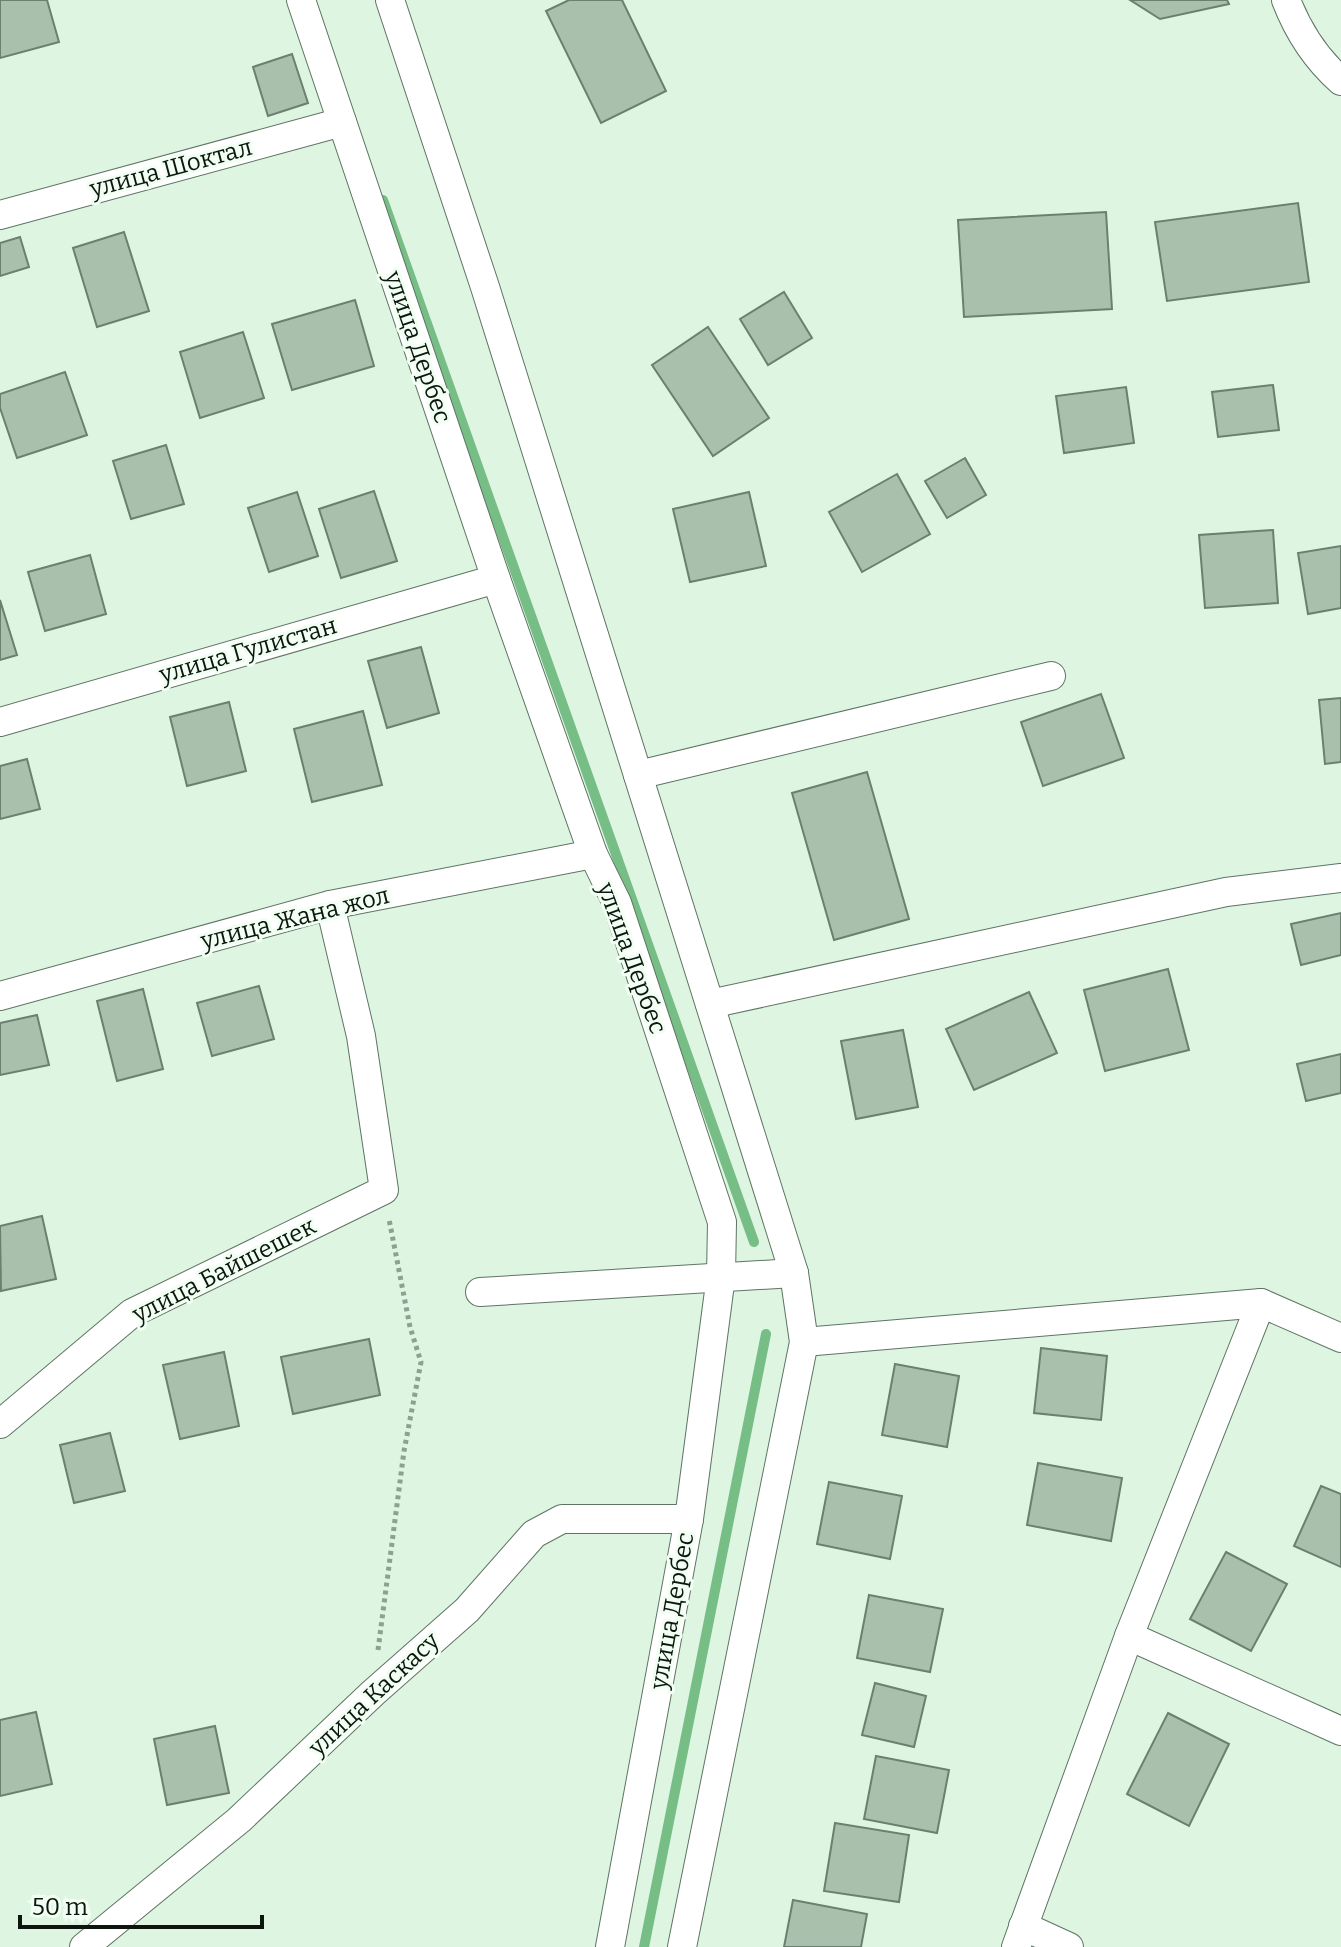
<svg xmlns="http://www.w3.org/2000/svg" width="1341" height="1947" font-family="Bitter,serif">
	<rect width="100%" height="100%" fill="#ddf5e1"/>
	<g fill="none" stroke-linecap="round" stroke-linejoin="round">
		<g stroke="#76bd86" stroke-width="10">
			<polyline points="383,200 754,1242"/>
			<polyline points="644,1947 766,1334"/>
		</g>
	</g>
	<g fill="#a9c0ad" stroke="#6b806f" stroke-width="2">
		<polygon points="0,0 47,0 59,42 0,58"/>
		<polygon points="569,0 622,0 666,91 601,123 546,11"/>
		<polygon points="1130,0 1227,0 1229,4 1160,19"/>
		<polygon points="292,54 308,103 268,116 253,67"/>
		<polygon points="1298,203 1309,282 1167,301 1155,222"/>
		<polygon points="1106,212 1112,309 964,317 958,220"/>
		<polygon points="124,232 149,311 97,327 73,248"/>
		<polygon points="20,237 29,267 0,276 0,243"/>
		<polygon points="784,292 812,338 768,365 740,319"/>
		<polygon points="355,300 374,366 292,390 272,324"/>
		<polygon points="708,327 769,418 713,456 652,365"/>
		<polygon points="243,332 264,398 200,418 180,352"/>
		<polygon points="65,372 87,435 17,458 0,408 0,394"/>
		<polygon points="1273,385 1279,430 1218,437 1212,392"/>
		<polygon points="1126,387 1134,443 1064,453 1056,396"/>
		<polygon points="166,445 184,504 131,519 113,461"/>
		<polygon points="965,458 986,495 947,518 925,481"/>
		<polygon points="897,474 930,534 862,572 829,512"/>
		<polygon points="374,491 397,561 341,578 319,509"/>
		<polygon points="297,492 318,556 269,572 248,508"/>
		<polygon points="749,492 766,566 690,582 673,509"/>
		<polygon points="1273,530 1278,603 1205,608 1199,535"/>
		<polygon points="1341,546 1341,608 1308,614 1298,553"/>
		<polygon points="90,555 106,614 45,631 28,572"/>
		<polygon points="0,600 17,655 0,660"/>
		<polygon points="421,647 439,713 387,728 368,661"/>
		<polygon points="1101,694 1124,758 1043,786 1021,722"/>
		<polygon points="1341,698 1341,762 1325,764 1319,700"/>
		<polygon points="229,702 246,771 187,786 170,717"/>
		<polygon points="363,711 382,785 312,802 294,729"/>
		<polygon points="27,759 40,809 0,819 0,766"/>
		<polygon points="867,772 909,919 834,940 792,793"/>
		<polygon points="1341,913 1341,955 1301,965 1291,924"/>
		<polygon points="1168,969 1189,1050 1105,1071 1084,990"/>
		<polygon points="259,986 274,1039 212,1056 197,1003"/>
		<polygon points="143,989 163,1069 117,1081 97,1001"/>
		<polygon points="1029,992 1057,1053 974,1090 946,1029"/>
		<polygon points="37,1015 49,1065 0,1075 0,1023"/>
		<polygon points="903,1030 918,1107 856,1119 841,1041"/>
		<polygon points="1341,1054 1341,1093 1306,1101 1297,1064"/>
		<polygon points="42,1216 56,1279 1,1291 0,1226"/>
		<polygon points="369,1339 380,1395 293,1414 281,1357"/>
		<polygon points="1041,1348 1107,1356 1101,1420 1034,1413"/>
		<polygon points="224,1352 239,1426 180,1439 163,1365"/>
		<polygon points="895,1364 959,1376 947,1447 882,1435"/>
		<polygon points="110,1433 125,1491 74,1503 60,1445"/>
		<polygon points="1038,1463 1122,1478 1111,1541 1027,1525"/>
		<polygon points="829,1482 902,1496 890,1559 817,1544"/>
		<polygon points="1321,1486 1341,1494 1341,1567 1294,1546"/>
		<polygon points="1226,1552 1287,1584 1251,1651 1190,1619"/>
		<polygon points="869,1595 943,1609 930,1672 857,1658"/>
		<polygon points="875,1683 926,1696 914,1747 862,1735"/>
		<polygon points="36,1712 52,1784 0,1796 0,1720"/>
		<polygon points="1168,1713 1229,1744 1189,1826 1127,1794"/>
		<polygon points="215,1726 229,1793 167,1805 154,1739"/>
		<polygon points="876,1756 949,1770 937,1833 864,1819"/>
		<polygon points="835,1823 909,1835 899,1902 824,1891"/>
		<polygon points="793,1900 867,1914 861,1947 784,1947"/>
	</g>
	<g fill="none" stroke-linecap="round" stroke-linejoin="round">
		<defs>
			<g id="street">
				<polyline points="301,0 496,579 593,854 617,903 722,1222 721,1276 689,1519 610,1947"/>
				<polyline points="390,0 485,287 794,1273 804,1342 682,1947"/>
				<path d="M 1286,0 C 1298,31 1316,59 1341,81"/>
				<polyline points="0,215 342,122"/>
				<polyline points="0,722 496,579"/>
				<polyline points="638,775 1051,676"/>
				<polyline points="0,996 330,905 593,854"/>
				<polyline points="710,1004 1226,892 1341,878"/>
				<polyline points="480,1292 794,1273"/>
				<polyline points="804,1342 1261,1303 1341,1338"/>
				<polyline points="0,1424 132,1313 384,1190 361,1036 330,905"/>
				<polyline points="1129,1636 1341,1731"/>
				<polyline points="1023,1926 1069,1947"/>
				<polyline points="84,1947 239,1820 373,1693 467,1610 534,1534 562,1519 689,1519"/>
				<polyline points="1016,1947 1129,1636 1261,1303"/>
			</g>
		</defs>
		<use href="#street" stroke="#5f7463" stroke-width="30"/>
		<polyline stroke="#8ea091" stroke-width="5" stroke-dasharray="4 4" stroke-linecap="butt" points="378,1650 404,1451 421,1362 410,1327 389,1219"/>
		<use href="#street" stroke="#fff" stroke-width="28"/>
	</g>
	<g text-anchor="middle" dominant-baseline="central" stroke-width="6" stroke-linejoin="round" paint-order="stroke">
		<g font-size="24" fill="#0d150f" stroke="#f1fff3">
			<text transform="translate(171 168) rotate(-15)">улица Шоктал</text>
			<text transform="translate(418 347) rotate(71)">улица Дербес</text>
			<text transform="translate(248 650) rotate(-16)">улица Гулистан</text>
			<text transform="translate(295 918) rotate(-14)">улица Жана жол</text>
			<text transform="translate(632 958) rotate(70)">улица Дербес</text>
			<text transform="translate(224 1270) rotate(-27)">улица Байшешек</text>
			<text transform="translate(672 1611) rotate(-80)">улица Дербес</text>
			<text transform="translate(374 1694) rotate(-43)">улица Каскасу</text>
		</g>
	</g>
	<path d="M20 1915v12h242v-12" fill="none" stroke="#0d150f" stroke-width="4"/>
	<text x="32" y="1915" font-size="24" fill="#0d150f" stroke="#f1fff3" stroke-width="6" paint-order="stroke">50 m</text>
</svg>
